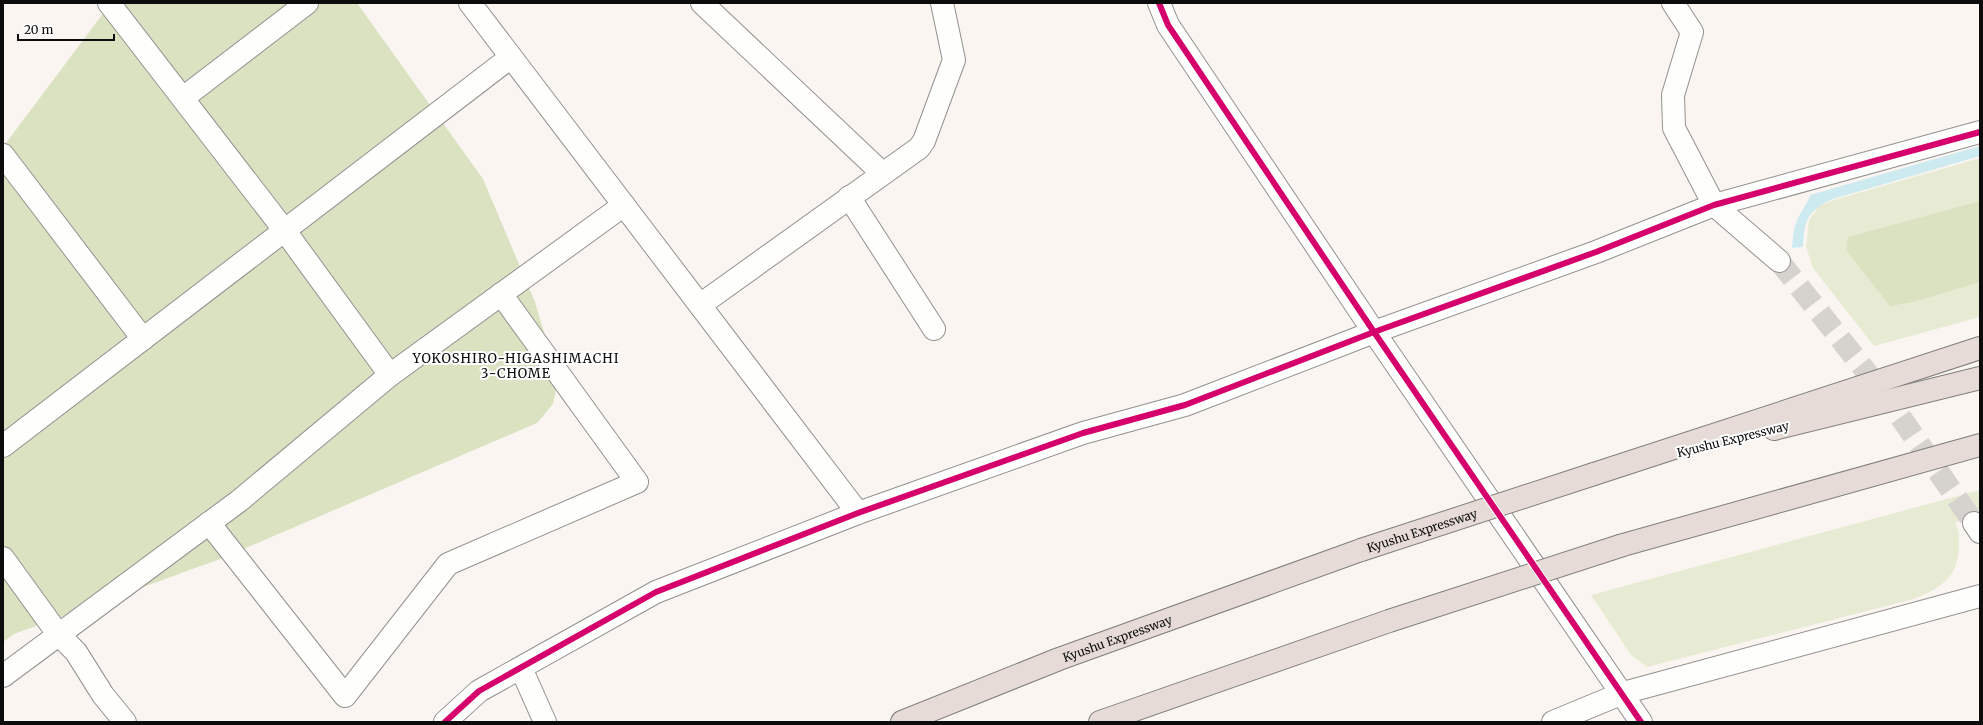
<svg xmlns="http://www.w3.org/2000/svg" width="1983" height="725" font-family="Merriweather,serif">
	<rect width="100%" height="100%" fill="#faf5f0"/>
	<g fill="#e8ebd3">
		<polygon points="1980,158 1980,317 1874,346 1813,268 1806,247 1809,220 1819,206 1834,200"/>
		<path d="M 1980,490 L 1980,515 L 1955,523 C 1960,530 1959,536 1959,544 C 1959,578 1939,590 1910,600 L 1647,667 L 1631,655 L 1591,595 Z"/>
	</g>
	<g fill="#dae2c2">
		<polygon points="111,3 357,3 483,179 535,302 558,380 553,404 537,423 220,559 14,634 3,642 3,147"/>
		<polygon points="1980,201 1980,282 1913,302 1890,306 1846,250 1848,237"/>
	</g>
	<path fill="#cceaef" d="M 1980,146 L 1980,156 L 1833,199 C 1808,210 1804,220 1803,247 L 1792,248 C 1793,241 1793,232 1795,226 C 1798,214 1807,206 1810,195 Z"/>
	<g fill="none" stroke-linecap="round" stroke-linejoin="round">
		<polyline stroke="#d6d2ce" stroke-width="22" stroke-dasharray="22 11" stroke-linecap="butt" points="1779,261 1890,402 1974,523"/>
		<defs>
			<g id="minor">
				<polyline points="109,3 285,231 390,375"/>
				<polyline points="470,3 858,513"/>
				<polyline points="702,3 882,173"/>
				<polyline points="1159,3 1168,25 1374,332 1641,722"/>
				<polyline points="1673,3 1692,32 1673,95 1674,128 1714,205 1779,261"/>
				<polyline points="183,98 307,3"/>
				<polyline points="3,155 143,339"/>
				<polyline points="849,197 934,329"/>
				<polyline points="700,305 919,148 924,141 954,60 942,3"/>
				<polyline points="3,446 511,57"/>
				<polyline points="209,523 345,696 448,564 637,482 501,294"/>
				<polyline points="1974,523 1980,532"/>
				<polyline points="3,558 58,634 76,652 103,695 125,722"/>
				<polyline points="521,668 545,722"/>
				<polyline points="3,676 239,501 390,375 624,205"/>
				<polyline points="445,722 479,691 656,592 858,513 1083,433 1185,405 1374,332 1596,252 1714,205 1980,132"/>
				<polyline points="1553,722 1623,693 1980,596"/>
			</g>
			<g id="highway">
				<polyline points="1774,429 1980,378"/>
				<polyline points="1594,474 1980,348"/>
				<polyline points="1623,545 1980,445"/>
				<path id="s1" d="M 902,722 L 1059,659 L 1361,550"/>
				<polyline points="1100,722 1389,621"/>
			</g>
		</defs>
		<use href="#minor" stroke="#93918f" stroke-width="24"/>
		<use href="#highway" stroke="#807e7c" stroke-width="24"/>
		<use href="#minor" stroke="#fefefd" stroke-width="22"/>
		<use href="#highway" stroke="#e6dbd6" stroke-width="22"/>
		<defs>
			<g id="highway-bridge">
				<path id="s2" d="M 1361,550 L 1594,474"/>
				<polyline points="1389,621 1623,545"/>
			</g>
		</defs>
		<use href="#highway-bridge" stroke="#807e7c" stroke-width="24" stroke-linecap="butt"/>
		<use href="#highway-bridge" stroke="#e6dbd6" stroke-width="22"/>
		<defs>
			<g id="cycleway">
				<polyline points="1159,3 1168,25 1374,332 1641,722"/>
				<polyline points="445,722 479,691 656,592 858,513 1083,433 1185,405 1374,332 1596,252 1714,205 1980,132"/>
			</g>
		</defs>
		<use href="#cycleway" stroke="#fff" stroke-width="8"/>
		<use href="#cycleway" stroke="#d6006c" stroke-width="6"/>
	</g>
	<g text-anchor="middle" dominant-baseline="central" stroke-width="4" stroke-linejoin="round" paint-order="stroke">
		<g font-size="12" fill="#0c0c0c" stroke="#fff">
			<text transform="translate(1733 439) rotate(-14)">Kyushu Expressway</text>
			<text stroke="none"><textPath href="#s2" startOffset="64">Kyushu Expressway</textPath></text>
			<text stroke="none"><textPath href="#s1" startOffset="231">Kyushu Expressway</textPath></text>
		</g>
		<g font-size="13" letter-spacing="1" fill="#0c0c0c" stroke="#fff">
			<text x="516" y="358">YOKOSHIRO-HIGASHIMACHI<tspan x="516" dy="15">3-CHOME</tspan></text>
		</g>
	</g>
	<rect width="1983" height="725" fill="none" stroke="#0c0c0c" stroke-width="8"/>
	<path d="M18 34v6h96v-6" fill="none" stroke="#0c0c0c" stroke-width="2"/>
	<text x="24" y="34" font-size="12" fill="#0c0c0c" stroke="#ffffff" stroke-width="3" paint-order="stroke">20 m</text>
</svg>
